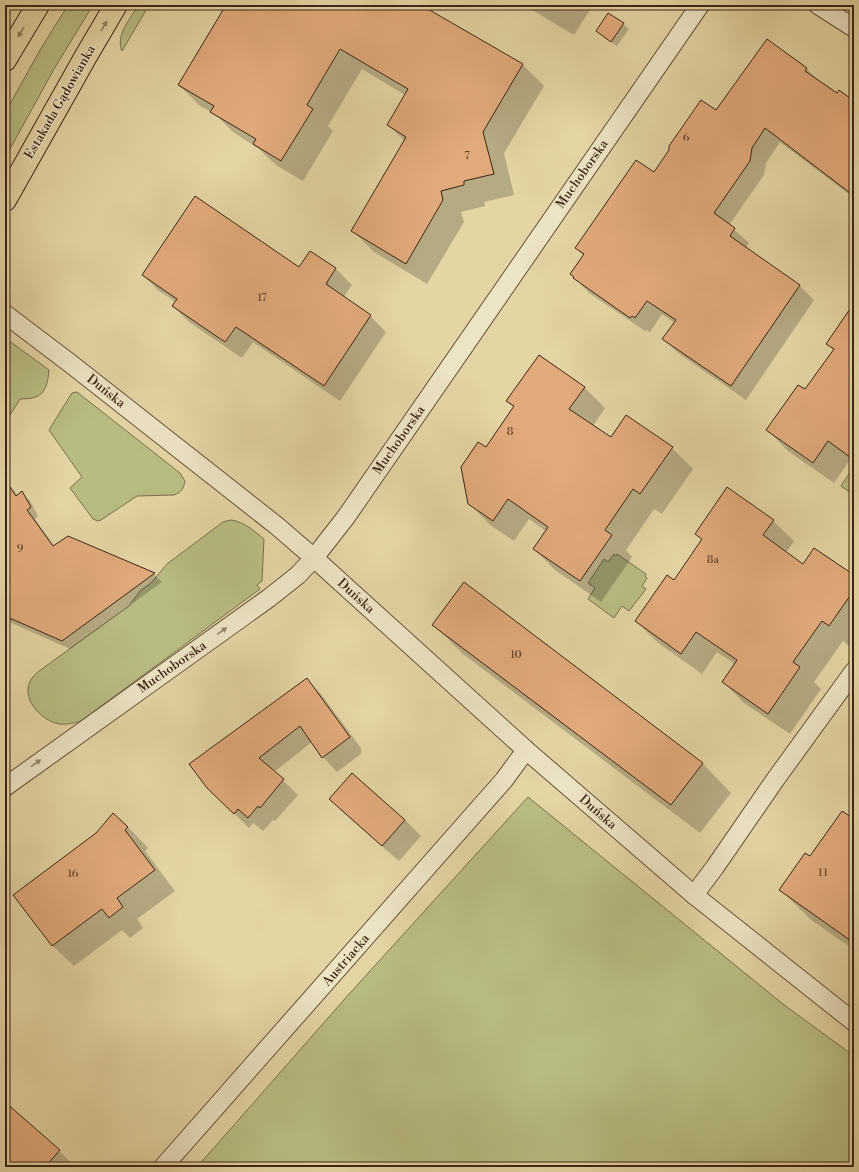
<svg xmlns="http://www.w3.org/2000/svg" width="859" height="1172" font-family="'Libre Bodoni',serif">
	<rect width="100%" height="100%" fill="#e4d5a4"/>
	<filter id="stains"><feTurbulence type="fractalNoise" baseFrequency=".005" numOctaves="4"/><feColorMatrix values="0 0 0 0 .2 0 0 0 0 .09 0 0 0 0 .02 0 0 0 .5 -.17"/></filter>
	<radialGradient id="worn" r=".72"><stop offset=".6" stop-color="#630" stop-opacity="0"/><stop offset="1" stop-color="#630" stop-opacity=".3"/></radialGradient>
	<g fill="#b8bc83" stroke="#7a704c">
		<polygon points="68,5 93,5 54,69 5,158 5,113 40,50"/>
		<path d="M 139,5 L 149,5 L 122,51 C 115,36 131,17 139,5 Z"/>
		<path d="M 5,339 L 8,340 L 49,370 C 47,392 42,399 20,399 L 5,423 Z"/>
		<path d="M 77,392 L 180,473 L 185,481 C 184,488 181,493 174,495 L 137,496 L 101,520 L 98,521 L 93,519 L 70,488 L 82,477 L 49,430 L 70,396 L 72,393 Z"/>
		<polygon points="854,466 853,492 854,495 841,486"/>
		<path d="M 231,520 C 245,522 254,531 264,539 L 262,581 L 257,585 L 260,589 L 81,721 C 74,723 67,725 59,724 C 40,720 19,697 32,678 C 34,675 37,673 39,671 L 129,606 L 140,591 L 151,583 L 167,564 L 223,522 Z"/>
		<polygon points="614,554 616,556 617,554 646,574 645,576 647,578 642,586 646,589 629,611 622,606 614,618 588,599 595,588 588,583 604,559 608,562"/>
		<polygon points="528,797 783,1004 854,1056 854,1167 197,1167 350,993"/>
	</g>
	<g fill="#0003">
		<polygon points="227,5 418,5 523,65 544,86 504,153 514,195 484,202 485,206 461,212 464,222 427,284 374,252 353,231 405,141 388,125 405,95 362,69 328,126 333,131 303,181 276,165 259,149 233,132 215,114 200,106 179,85"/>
		<polygon points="524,5 593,5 574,35"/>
		<polygon points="623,24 629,29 617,46 602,36 597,31"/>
		<polygon points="767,41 807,69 820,82 837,94 854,102 854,198 780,142 766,163 764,175 729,225 749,243 746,248 799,285 814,300 746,400 678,353 664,339 675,323 662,314 650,332 646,330 645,331 589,293 571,274 584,256 576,248 716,111"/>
		<polygon points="310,252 336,269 352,285 343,298 370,316 386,332 340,401 253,342 242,358 189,322 173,306 176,302 159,291 143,275 300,268"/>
		<polygon points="854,305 854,465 849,461 834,483 788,451 767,430 806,391 834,350 828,344"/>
		<polygon points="584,387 605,408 593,426 611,438 672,448 693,469 662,514 654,509 626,550 632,557 601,602 555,570 534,549 547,532 529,519 514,541 490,525 469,503 486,448 514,408 507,401"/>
		<polygon points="5,478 18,496 22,493 30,501 38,516 35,519 55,547 68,537 154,574 162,582 70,649 5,620"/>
		<polygon points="773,521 794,541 786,553 804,565 854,577 854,641 850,647 843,641 814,682 821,689 790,734 744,703 723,682 735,664 717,652 702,674 657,642 636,621 674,581 703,540 696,534"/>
		<polygon points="434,625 702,763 731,793 700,833 463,654"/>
		<polygon points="306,679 321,694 361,748 361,754 337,772 323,757 312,742 274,772 298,795 275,821 273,820 263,831 253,823 249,828 223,802"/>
		<polygon points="330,799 405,820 421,836 399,861 346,815"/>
		<polygon points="854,821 854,950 810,919 781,890 811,858"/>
		<polygon points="128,827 148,848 145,851 175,891 137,919 143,928 130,938 122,930 74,966 53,946 15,895"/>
		<polygon points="5,1103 59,1151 76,1167 5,1167"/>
	</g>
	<g fill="#e1aa7c" stroke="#3c2515">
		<polygon points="226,5 421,5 523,64 483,132 494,174 464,181 464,185 441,191 443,200 406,264 351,231 406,137 387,125 408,89 340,49 307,105 313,109 281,161 253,144 256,139 210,112 214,106 178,85"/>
		<polygon points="608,13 624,23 611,42 596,31"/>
		<polygon points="767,39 807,68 805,71 837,93 839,90 854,101 854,196 765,128 752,148 750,161 714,213 735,228 730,236 800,285 731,386 662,339 676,320 647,301 635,318 632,316 630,318 573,278 574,277 570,274 584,254 575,248 636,160 654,172 669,150 669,146 701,100 716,110"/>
		<polygon points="195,196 299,267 310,251 336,268 326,284 371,315 324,386 236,327 225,342 172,306 177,299 142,275"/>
		<polygon points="854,303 854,460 828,441 813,463 766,430 798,385 805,389 834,349 826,344"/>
		<polygon points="539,355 585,387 569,409 611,437 626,415 673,447 640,494 633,489 605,530 612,535 580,581 533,549 548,527 508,499 493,521 468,504 461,467 478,442 486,447 514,406 506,401"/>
		<polygon points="5,480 16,496 22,491 31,507 27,510 53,546 68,536 155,573 62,641 5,616"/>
		<polygon points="727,487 774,520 763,535 803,564 814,548 854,575 854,590 829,626 822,621 793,662 800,667 768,714 722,682 737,660 696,632 681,654 635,621 667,575 674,580 702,539 695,534"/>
		<polygon points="464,582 703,763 671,805 432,625"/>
		<polygon points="307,678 350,737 322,758 300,726 259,758 284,779 260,808 258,806 248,818 238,809 234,814 207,788 189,764"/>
		<polygon points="352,773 405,820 382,846 329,799"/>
		<polygon points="842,811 854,819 854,943 779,890 805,853 810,856"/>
		<polygon points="113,813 128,827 125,830 155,870 117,898 123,907 109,918 102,909 52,946 13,895 96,833"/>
		<polygon points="5,1102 60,1150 45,1167 5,1167"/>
	</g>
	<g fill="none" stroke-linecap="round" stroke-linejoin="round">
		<defs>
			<g id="minor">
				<polyline points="818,5 854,28"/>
				<polyline points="5,314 71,364 277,526 314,558 526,750 694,895 854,1022"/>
				<polyline points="5,787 269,598 298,575 314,558 346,517 700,5"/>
				<polyline points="694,895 715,867 775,780 854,671"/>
				<polyline points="163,1167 504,780 526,750"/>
			</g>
			<g id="primary">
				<polyline points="5,60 38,5"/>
				<polyline points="5,200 86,56 116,5"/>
			</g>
		</defs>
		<use href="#minor" stroke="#665139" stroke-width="20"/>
		<use href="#primary" stroke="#3c2515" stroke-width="24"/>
		<use href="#minor" stroke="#ede4c4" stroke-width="18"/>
		<use href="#primary" stroke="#e4d5a4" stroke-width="22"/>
	</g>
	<defs><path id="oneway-solid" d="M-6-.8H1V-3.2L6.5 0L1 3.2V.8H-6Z"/></defs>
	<g fill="#907d5c">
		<use href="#oneway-solid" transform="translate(104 26) rotate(-59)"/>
		<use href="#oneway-solid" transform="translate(21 32) rotate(121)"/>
	</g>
	<g fill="#94846c">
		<use href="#oneway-solid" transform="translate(222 631) rotate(-35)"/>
		<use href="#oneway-solid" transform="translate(36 763) rotate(-36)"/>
	</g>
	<g text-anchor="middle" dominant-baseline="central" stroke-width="3" stroke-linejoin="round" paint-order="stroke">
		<g font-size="11" fill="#65462f">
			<text x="686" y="138">6</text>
			<text x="467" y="156">7</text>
			<text x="262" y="298">17</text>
			<text x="510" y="432">8</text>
			<text x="20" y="549">9</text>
			<text x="713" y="560">8a</text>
			<text x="516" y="655">10</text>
			<text x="823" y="873">11</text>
			<text x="73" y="874">16</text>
		</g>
		<g font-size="13" fill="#3c2515" stroke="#ede4c4">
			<text transform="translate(60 102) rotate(-60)">Estakada Gądowianka</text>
			<text transform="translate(582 174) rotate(-55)">Muchoborska</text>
			<text transform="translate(106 391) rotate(38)">Duńska</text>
			<text transform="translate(399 440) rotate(-55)">Muchoborska</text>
			<text transform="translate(356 596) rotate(42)">Duńska</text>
			<text transform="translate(172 667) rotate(-35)">Muchoborska</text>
			<text transform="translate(598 812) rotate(41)">Duńska</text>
			<text transform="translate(346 960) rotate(-49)">Austriacka</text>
		</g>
	</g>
	<rect width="859" height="1172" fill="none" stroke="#e4d5a4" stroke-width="20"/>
	<rect x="6" y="6" width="847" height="1160" fill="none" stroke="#3c2515" stroke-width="2"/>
	<rect x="10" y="10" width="839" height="1152" fill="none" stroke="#3c2515"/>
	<rect width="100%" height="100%" filter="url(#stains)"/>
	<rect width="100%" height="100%" fill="url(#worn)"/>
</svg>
